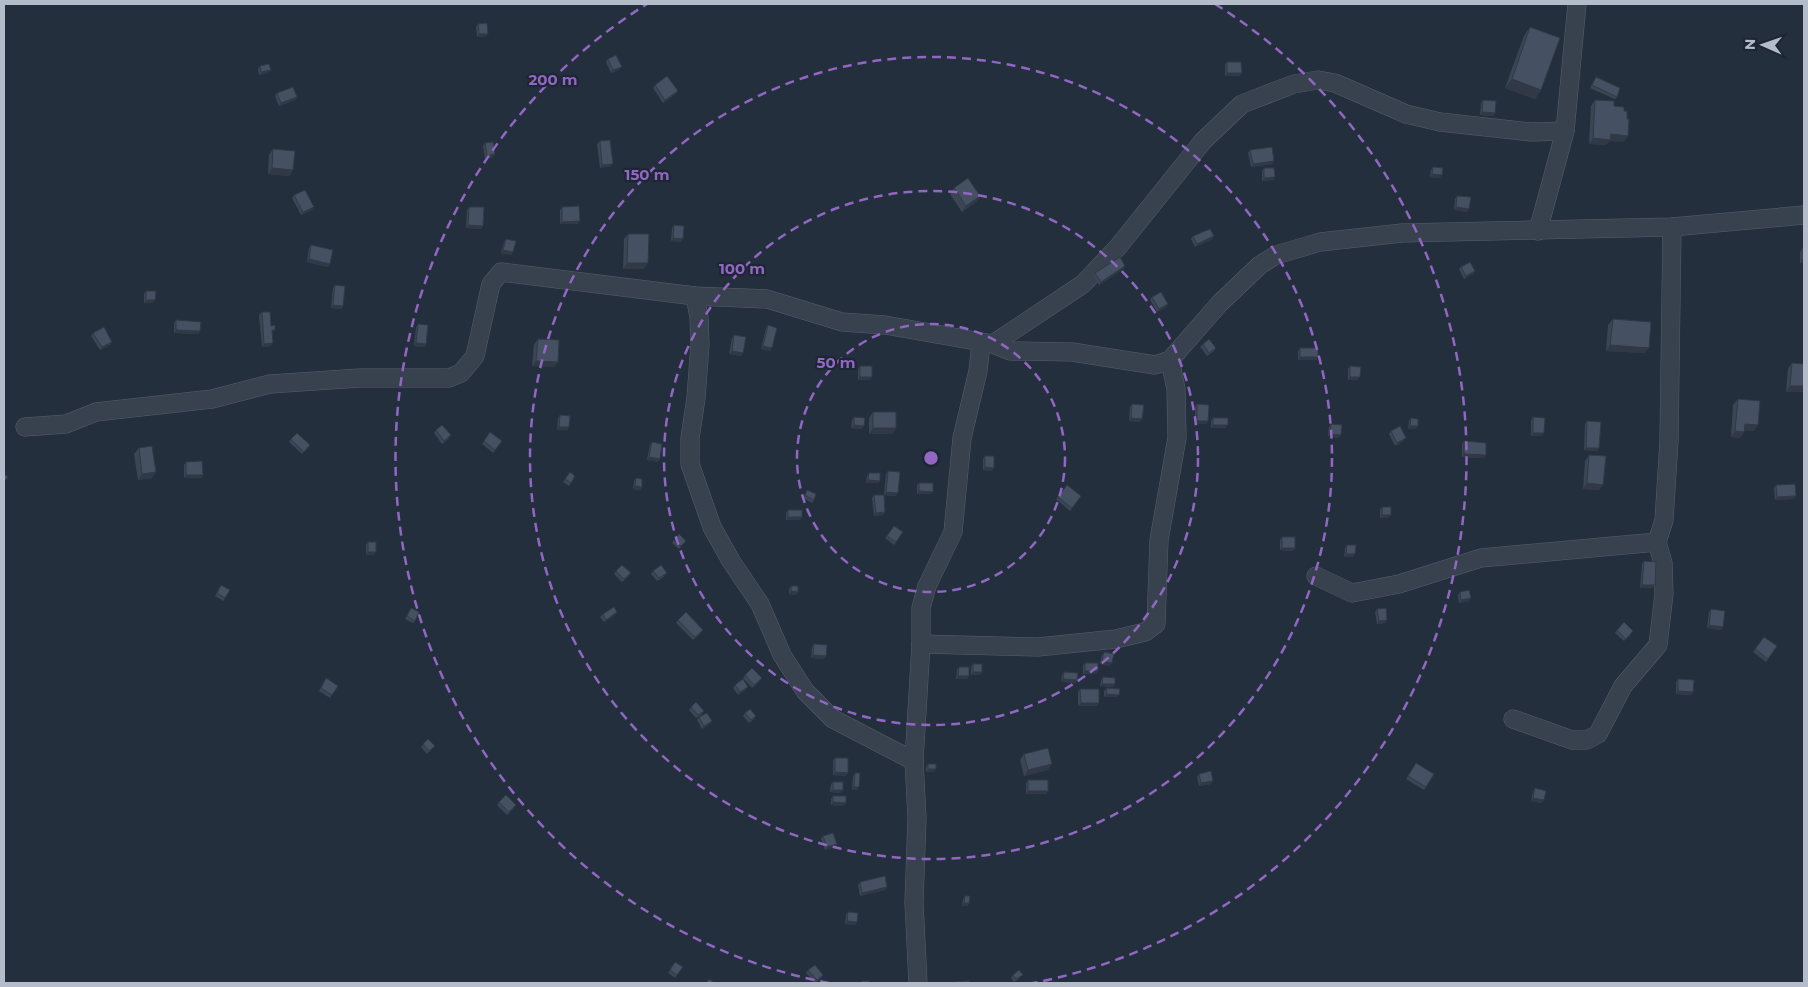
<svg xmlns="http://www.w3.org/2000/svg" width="1808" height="987" font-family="Montserrat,sans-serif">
	<rect width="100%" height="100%" fill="#242f3e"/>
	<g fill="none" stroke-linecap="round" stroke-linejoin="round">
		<defs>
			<g id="street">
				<polyline points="1538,231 1565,131 1577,4"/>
				<polyline points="695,296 699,317 700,344 696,398 690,438 690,464 712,527 731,561 760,604 782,655 805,691 833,719 914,761"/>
				<polyline points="993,344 1083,284 1118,247 1203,141 1242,104 1294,84 1318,80 1335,83 1406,114 1440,122 1531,132 1565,131"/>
				<polyline points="25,427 66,424 96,412 212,399 270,384 360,378 449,378 461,373 475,356 491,284 501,272 695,296 767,299 842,322 885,325 993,344 1010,351 1072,352 1155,365 1170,360 1220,303 1260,265 1276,255 1320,242 1402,233 1672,227 1804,215"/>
				<polyline points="1316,576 1352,593 1399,584 1481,558 1657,542 1664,520 1669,441 1672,227"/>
				<polyline points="921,644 1038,647 1116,639 1145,632 1156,624 1159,540 1177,438 1176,389 1170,360"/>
				<polyline points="1513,719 1572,740 1587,740 1598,734 1623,686 1658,645 1664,594 1663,563 1657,542"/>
				<polyline points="918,983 914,902 917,818 914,761 921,644 921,608 927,586 953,532 962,438 978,371 981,343"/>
			</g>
		</defs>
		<use href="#street" stroke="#565f6c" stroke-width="19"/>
		<use href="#street" stroke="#38414e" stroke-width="18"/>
	</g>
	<g fill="#3b4654">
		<polygon points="478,24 486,37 477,37 476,27"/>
		<polygon points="1530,27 1541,90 1535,99 1505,88 1524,36"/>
		<polygon points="608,59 620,69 611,73 606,62"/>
		<polygon points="1227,62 1242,73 1240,76 1225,76 1225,65"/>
		<polygon points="260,66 268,73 259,75 258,69"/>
		<polygon points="1596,77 1617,97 1615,99 1590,88"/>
		<polygon points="655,85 676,94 663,103 653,88"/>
		<polygon points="277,93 297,97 295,100 279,106 275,96"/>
		<polygon points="1483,100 1495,113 1493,116 1480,115 1481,103"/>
		<polygon points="1595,100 1614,106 1624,142 1610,141 1606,145 1589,144 1591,106"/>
		<polygon points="600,141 611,166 600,168 597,144"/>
		<polygon points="485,143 495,154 493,157 485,159 483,146"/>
		<polygon points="273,149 293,170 289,176 268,174 269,155"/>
		<polygon points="1250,150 1274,161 1272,164 1251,167 1248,153"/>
		<polygon points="1433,167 1440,178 1430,177 1431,170"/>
		<polygon points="1264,168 1275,177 1273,180 1262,181 1262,171"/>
		<polygon points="954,188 980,196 976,202 962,212 950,194"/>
		<polygon points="294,195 312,210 301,215 292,198"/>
		<polygon points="1457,196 1467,212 1454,210 1455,199"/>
		<polygon points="469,207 483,226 481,229 466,228 467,210"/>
		<polygon points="562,207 578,224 560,224 560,210"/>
		<polygon points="674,225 681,242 671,241 672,228"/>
		<polygon points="628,234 644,269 623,269 624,239"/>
		<polygon points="1193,236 1212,239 1195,247 1191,239"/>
		<polygon points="506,239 513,252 511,255 501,253 504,242"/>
		<polygon points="311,245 328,267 307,262 309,248"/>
		<polygon points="1802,249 1804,249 1804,263 1800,263 1800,252"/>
		<polygon points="1461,267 1475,271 1473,274 1464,279 1459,269"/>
		<polygon points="1123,269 1099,285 1093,276 1095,273"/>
		<polygon points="335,285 343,306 341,309 331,308 333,288"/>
		<polygon points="146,291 153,303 144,303 144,294"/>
		<polygon points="1152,297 1168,304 1166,307 1157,312 1150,300"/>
		<polygon points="262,312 271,326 273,333 271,346 262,347 259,315"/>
		<polygon points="1613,319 1645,353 1606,351 1608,325"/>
		<polygon points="176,320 200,331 198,334 174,333 174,323"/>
		<polygon points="418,324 426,344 424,347 414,346 416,327"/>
		<polygon points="768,325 770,351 761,349 766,328"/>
		<polygon points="93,333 112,342 110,345 100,350 91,336"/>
		<polygon points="734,335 743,353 741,356 729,354 732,338"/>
		<polygon points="538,339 558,362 554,367 532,366 534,345"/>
		<polygon points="1203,344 1216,348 1214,351 1207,356 1200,347"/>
		<polygon points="1300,348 1318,357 1316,360 1298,360 1298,351"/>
		<polygon points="1792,363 1804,392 1786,392 1788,369"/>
		<polygon points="860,366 872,377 870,380 858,380 858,369"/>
		<polygon points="1350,366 1358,380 1348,380 1348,369"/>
		<polygon points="1738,399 1754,431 1744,430 1744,432 1740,438 1731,437 1733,405"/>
		<polygon points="1132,404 1140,422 1129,421 1130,407"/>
		<polygon points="1197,404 1208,421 1206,424 1195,424 1195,407"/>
		<polygon points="873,412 896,428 892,434 869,434 869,418"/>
		<polygon points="560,415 569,427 567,430 557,430 558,418"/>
		<polygon points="854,417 862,429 851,428 852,420"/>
		<polygon points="1533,417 1544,433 1542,436 1531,436 1531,420"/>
		<polygon points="1213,418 1225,428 1211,428 1211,421"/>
		<polygon points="1411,418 1416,429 1408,429 1409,421"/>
		<polygon points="1587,421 1599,448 1597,451 1584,450 1585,424"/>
		<polygon points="1331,424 1338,438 1328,436 1329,427"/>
		<polygon points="436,430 449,438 442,444 434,433"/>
		<polygon points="1391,431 1404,441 1395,446 1389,434"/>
		<polygon points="490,432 502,441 493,453 482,444"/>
		<polygon points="291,439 307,448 302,454 289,442"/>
		<polygon points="1464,441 1484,458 1462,457 1462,444"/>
		<polygon points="652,442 660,459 658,462 647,460 650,445"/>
		<polygon points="139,448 152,478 138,480 134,454"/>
		<polygon points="1589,455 1599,490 1583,489 1585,461"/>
		<polygon points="985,456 992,471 983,470 983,459"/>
		<polygon points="186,462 203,475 201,478 184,478 184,465"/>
		<polygon points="888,471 896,496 884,495 886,474"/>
		<polygon points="570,472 575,476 569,486 563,482"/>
		<polygon points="869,473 880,481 878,483 866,483 867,476"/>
		<polygon points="636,478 642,487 640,490 633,489 634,481"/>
		<polygon points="919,483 931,494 917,494 917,485"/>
		<polygon points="1067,485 1081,496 1070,511 1056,499"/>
		<polygon points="1776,485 1794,499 1775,500 1774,488"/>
		<polygon points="807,490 814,500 812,503 803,498"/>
		<polygon points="874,495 885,512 883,515 874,516 872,498"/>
		<polygon points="1382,507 1389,518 1380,518 1380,510"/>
		<polygon points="788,510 800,520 786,520 786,513"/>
		<polygon points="894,526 903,532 894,545 885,538"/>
		<polygon points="1282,537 1295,548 1293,551 1280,550 1280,540"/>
		<polygon points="674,540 683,544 679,549 672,543"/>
		<polygon points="368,542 374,555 366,555 366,545"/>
		<polygon points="1347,545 1353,557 1344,557 1345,548"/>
		<polygon points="1644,561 1655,585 1652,588 1640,588 1642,564"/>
		<polygon points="616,571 629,576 622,582 614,574"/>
		<polygon points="653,571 665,576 657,581 651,574"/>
		<polygon points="221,585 225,598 223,601 215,596"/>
		<polygon points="791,586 796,595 789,594 789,589"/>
		<polygon points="1460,592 1469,601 1459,603 1458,595"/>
		<polygon points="411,608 415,621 413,623 405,619"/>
		<polygon points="1377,609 1385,623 1377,624 1375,612"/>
		<polygon points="1711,609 1721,630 1707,628 1709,612"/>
		<polygon points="603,614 615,615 604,622 600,617"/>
		<polygon points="678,620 701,633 693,640 676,623"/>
		<polygon points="1617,630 1631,634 1624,641 1615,633"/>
		<polygon points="1764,637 1777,646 1766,662 1753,652"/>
		<polygon points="814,644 824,659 811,658 812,647"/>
		<polygon points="1104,652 1110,666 1100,664 1102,655"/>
		<polygon points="1085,663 1096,674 1083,674 1083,665"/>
		<polygon points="973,664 980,675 971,675 971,667"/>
		<polygon points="959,667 967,679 956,679 957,670"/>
		<polygon points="1064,672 1077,680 1075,683 1061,682 1062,675"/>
		<polygon points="745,675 760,681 752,688 743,678"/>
		<polygon points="1103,677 1115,684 1113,687 1100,686 1101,680"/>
		<polygon points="326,678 338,686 330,698 319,691"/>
		<polygon points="1678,679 1693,692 1691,695 1676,694 1676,682"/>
		<polygon points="735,685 746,690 738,695 733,688"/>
		<polygon points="1107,688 1119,695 1117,697 1104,697 1104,691"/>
		<polygon points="1080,689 1097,706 1078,706 1078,692"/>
		<polygon points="691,707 704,711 702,714 696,718 689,710"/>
		<polygon points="745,713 756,716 754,719 749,723 743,716"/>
		<polygon points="699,717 710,724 702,729 697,720"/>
		<polygon points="423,744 432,749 427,754 421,747"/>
		<polygon points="1024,754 1048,770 1024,776 1020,760"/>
		<polygon points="835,758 846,776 833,775 833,761"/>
		<polygon points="1416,763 1434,774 1424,790 1406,779"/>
		<polygon points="928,764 934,772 926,772 926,767"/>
		<polygon points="855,773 857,790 852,790 853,776"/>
		<polygon points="1199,774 1211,784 1199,786 1197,777"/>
		<polygon points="1028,780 1048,791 1046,794 1026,794 1026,783"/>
		<polygon points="833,782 843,790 841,793 830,792 831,784"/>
		<polygon points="1535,788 1542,803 1531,801 1533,791"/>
		<polygon points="833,796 844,806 831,805 831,799"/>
		<polygon points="499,802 514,808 507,815 497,805"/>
		<polygon points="823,836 835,847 825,850 821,839"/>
		<polygon points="860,882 885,890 860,896 858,885"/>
		<polygon points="965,896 969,903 967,906 962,906 963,899"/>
		<polygon points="848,912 857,922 855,925 845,924 846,915"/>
		<polygon points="675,962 683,967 675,978 668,973"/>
		<polygon points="808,970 823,975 821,978 815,983 806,973"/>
		<polygon points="1013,975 1020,978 1014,982 1011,978"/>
	</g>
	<g fill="#303945">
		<polygon points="479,34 488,34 486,37 477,37"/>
		<polygon points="622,67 620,69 611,73 613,70"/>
		<polygon points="271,70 268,73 259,75 261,72"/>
		<polygon points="1227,73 1242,73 1240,76 1225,76"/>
		<polygon points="1512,79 1541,90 1535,99 1505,88"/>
		<polygon points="678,91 676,94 663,103 665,100"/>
		<polygon points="297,97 295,100 279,106 281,103"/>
		<polygon points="1482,112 1495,113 1493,116 1480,115"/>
		<polygon points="1611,134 1628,136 1624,142 1610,141 1606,145 1589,144 1593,138"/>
		<polygon points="495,154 493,157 485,159 487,156"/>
		<polygon points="1274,161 1272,164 1251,167 1253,164"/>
		<polygon points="613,164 611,166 600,168 602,165"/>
		<polygon points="272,168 293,170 289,176 268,174"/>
		<polygon points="1432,174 1442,175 1440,178 1430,177"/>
		<polygon points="1275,177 1273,180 1262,181 1264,178"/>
		<polygon points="980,196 976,202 962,212 966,206"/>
		<polygon points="314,207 312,210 301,215 303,212"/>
		<polygon points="1456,207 1469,209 1467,212 1454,210"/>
		<polygon points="580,221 578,224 560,224 562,222"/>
		<polygon points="468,225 483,226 481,229 466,228"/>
		<polygon points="1214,236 1212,239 1195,247 1197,244"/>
		<polygon points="673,238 683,239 681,242 671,241"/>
		<polygon points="503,250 513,252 511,255 501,253"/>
		<polygon points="309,259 330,264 328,267 307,262"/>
		<polygon points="1802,260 1804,260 1804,263 1800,263"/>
		<polygon points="627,263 648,263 644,269 623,269"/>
		<polygon points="1125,266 1123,269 1099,285 1101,282"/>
		<polygon points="1475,271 1473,274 1464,279 1466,276"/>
		<polygon points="146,300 155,300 153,303 144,303"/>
		<polygon points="1168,304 1166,307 1157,312 1159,309"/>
		<polygon points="333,305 343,306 341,309 331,308"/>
		<polygon points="176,330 200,331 198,334 174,333"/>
		<polygon points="112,342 110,345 100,350 102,347"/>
		<polygon points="273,343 271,346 262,347 264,344"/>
		<polygon points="416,343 426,344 424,347 414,346"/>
		<polygon points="1610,345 1649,348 1645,353 1606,351"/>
		<polygon points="763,346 772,348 770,351 761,349"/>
		<polygon points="732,351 743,353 741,356 729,354"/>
		<polygon points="1300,357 1318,357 1316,360 1298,360"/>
		<polygon points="536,361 558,362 554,367 532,366"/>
		<polygon points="860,377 872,377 870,380 858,380"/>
		<polygon points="1350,377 1360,377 1358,380 1348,380"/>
		<polygon points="1790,386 1804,386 1804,392 1786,392"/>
		<polygon points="1131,418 1142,419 1140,422 1129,421"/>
		<polygon points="1197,421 1208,421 1206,424 1195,424"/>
		<polygon points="1745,424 1758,425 1754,431 1741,430"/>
		<polygon points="854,425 864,426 862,429 851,428"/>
		<polygon points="1213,425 1228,425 1225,428 1211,428"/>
		<polygon points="1410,426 1418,426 1416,429 1408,429"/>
		<polygon points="559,427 569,427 567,430 557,430"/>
		<polygon points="873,428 896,428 892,434 869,434"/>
		<polygon points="1735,431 1744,432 1740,438 1731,437"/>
		<polygon points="1533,433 1544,433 1542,436 1531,436"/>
		<polygon points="1330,434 1341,435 1338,438 1328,436"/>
		<polygon points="1406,438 1404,441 1395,446 1397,443"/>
		<polygon points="1586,448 1599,448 1597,451 1584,450"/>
		<polygon points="1464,454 1486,455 1484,458 1462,457"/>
		<polygon points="649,457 660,459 658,462 647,460"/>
		<polygon points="985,467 994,468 992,471 983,470"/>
		<polygon points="156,472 152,478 138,480 142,474"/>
		<polygon points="186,475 203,475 201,478 184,478"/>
		<polygon points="868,480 880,481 878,483 866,483"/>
		<polygon points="1587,483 1603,485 1599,490 1583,489"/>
		<polygon points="635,486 642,487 640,490 633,489"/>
		<polygon points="919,491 933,492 931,494 917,494"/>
		<polygon points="886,492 898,493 896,496 884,495"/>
		<polygon points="1796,496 1794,499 1775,500 1777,497"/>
		<polygon points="885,512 883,515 874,516 876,513"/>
		<polygon points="1382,515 1391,515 1389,518 1380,518"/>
		<polygon points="788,517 802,517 800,520 786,520"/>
		<polygon points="1282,548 1295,548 1293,551 1280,550"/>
		<polygon points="368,552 376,552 374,555 366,555"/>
		<polygon points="1346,554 1355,554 1353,557 1344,557"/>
		<polygon points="1642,585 1655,585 1652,588 1640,588"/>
		<polygon points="791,591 798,592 796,595 789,594"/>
		<polygon points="1471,598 1469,601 1459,603 1461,600"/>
		<polygon points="617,612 615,615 604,622 606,620"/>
		<polygon points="1387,620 1385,623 1377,624 1379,621"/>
		<polygon points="1709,625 1723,627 1721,630 1707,628"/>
		<polygon points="813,655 826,656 824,659 811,658"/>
		<polygon points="1102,661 1112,663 1110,666 1100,664"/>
		<polygon points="1085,671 1098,671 1096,674 1083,674"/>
		<polygon points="973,672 982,672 980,675 971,675"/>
		<polygon points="958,676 969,676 967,679 956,679"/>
		<polygon points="1063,679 1077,680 1075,683 1061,682"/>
		<polygon points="1102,684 1115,684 1113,687 1100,686"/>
		<polygon points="748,687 746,690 738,695 740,692"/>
		<polygon points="1678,691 1693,692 1691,695 1676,694"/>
		<polygon points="1106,694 1119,695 1117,697 1104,697"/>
		<polygon points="1081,703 1099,703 1097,706 1078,706"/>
		<polygon points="712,721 710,724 702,729 704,726"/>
		<polygon points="1052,764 1048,770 1024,776 1028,770"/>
		<polygon points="928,769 936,769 934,772 926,772"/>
		<polygon points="835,772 848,773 846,776 833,775"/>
		<polygon points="1213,781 1211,784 1199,786 1201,783"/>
		<polygon points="854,787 859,787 857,790 852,790"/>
		<polygon points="833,790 843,790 841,793 830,792"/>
		<polygon points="1028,791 1048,791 1046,794 1026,794"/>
		<polygon points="1533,798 1544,800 1542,803 1531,801"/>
		<polygon points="833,802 846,803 844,806 831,805"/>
		<polygon points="837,844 835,847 825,850 827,847"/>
		<polygon points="887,887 885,890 860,896 862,893"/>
		<polygon points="964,903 969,903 967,906 962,906"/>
		<polygon points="847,921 857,922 855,925 845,924"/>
	</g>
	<g fill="#455162" stroke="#303945">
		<polygon points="487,23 488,34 479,34 478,24"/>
		<polygon points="1530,27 1560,38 1541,90 1512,79"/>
		<polygon points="616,55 622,67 613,70 608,59"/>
		<polygon points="1227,62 1241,62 1242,73 1227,73"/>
		<polygon points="269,64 271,70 261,72 260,66"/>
		<polygon points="667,76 678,91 665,100 655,85"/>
		<polygon points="1596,77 1620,88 1617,97 1592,85"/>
		<polygon points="293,87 297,97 281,103 277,93"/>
		<polygon points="1483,100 1496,101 1495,113 1482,112"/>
		<polygon points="1595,100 1614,101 1614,106 1624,107 1624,111 1627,111 1627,119 1629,119 1628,136 1611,134 1610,140 1593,138"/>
		<polygon points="610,140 613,164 602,165 600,141"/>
		<polygon points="493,142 495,154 487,156 485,143"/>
		<polygon points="1272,147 1274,161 1253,164 1250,150"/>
		<polygon points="273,149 295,151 293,170 272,168"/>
		<polygon points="1433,167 1443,168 1442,175 1432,174"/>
		<polygon points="1264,168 1274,168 1275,177 1264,178"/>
		<polygon points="968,178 980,196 966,206 954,188"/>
		<polygon points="305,190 314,207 303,212 294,195"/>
		<polygon points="1457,196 1471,197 1469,209 1456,207"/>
		<polygon points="579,206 580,221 562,222 562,207"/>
		<polygon points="469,207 484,207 483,226 468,225"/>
		<polygon points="674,225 684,226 683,239 673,238"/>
		<polygon points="1210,229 1214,236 1197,244 1193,236"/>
		<polygon points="628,234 649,234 648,263 627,263"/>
		<polygon points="506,239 516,241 513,252 503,250"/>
		<polygon points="311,245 333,250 330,264 309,259"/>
		<rect x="1802" y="249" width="2" height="11"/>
		<polygon points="1120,257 1125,266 1101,282 1095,273"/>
		<polygon points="1470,262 1475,271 1466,276 1461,267"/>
		<polygon points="335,285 345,286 343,306 333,305"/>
		<polygon points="146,291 156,291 155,300 146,300"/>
		<polygon points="1161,292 1168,304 1159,309 1152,297"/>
		<polygon points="262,312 270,312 271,326 275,325 275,330 272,330 273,343 264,344"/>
		<polygon points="1613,319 1651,322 1649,348 1610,345"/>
		<polygon points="176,320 201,322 200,331 176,330"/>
		<polygon points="418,324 428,325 426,344 416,343"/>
		<polygon points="768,325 777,328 772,348 763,346"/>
		<polygon points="104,327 112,342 102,347 93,333"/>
		<polygon points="734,335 746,337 743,353 732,351"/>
		<polygon points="538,339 559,340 558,362 536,361"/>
		<polygon points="1209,339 1216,348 1209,353 1203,344"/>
		<rect x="1300" y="348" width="18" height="9"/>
		<polygon points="1792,363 1804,364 1804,386 1790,386"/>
		<rect x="860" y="366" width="12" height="11"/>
		<polygon points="1350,366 1361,367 1360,377 1350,377"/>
		<polygon points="1738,399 1760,401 1758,425 1745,424 1744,432 1735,431"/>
		<polygon points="1132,404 1144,405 1142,419 1131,418"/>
		<polygon points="1197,404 1209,405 1208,421 1197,421"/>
		<rect x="873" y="412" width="23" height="16"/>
		<polygon points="560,415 570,416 569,427 559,427"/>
		<polygon points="854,417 865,418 864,426 854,425"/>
		<polygon points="1533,417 1545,418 1544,433 1533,433"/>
		<rect x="1213" y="418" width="15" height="7"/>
		<polygon points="1411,418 1418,419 1418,426 1410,426"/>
		<polygon points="1587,421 1601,422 1599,448 1586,448"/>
		<polygon points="1331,424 1342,425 1341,435 1330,434"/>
		<polygon points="442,425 451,435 444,441 436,430"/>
		<polygon points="1400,426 1406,438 1397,443 1391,431"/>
		<polygon points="490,432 502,441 495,450 484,441"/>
		<polygon points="297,433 310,445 304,452 291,439"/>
		<polygon points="1464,441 1486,443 1486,455 1464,454"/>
		<polygon points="652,442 662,444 660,459 649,457"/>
		<polygon points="152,446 156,472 142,474 139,448"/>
		<polygon points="1589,455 1606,456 1603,485 1587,483"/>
		<polygon points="985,456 994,456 994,468 985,467"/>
		<polygon points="202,461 203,475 186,475 186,462"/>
		<polygon points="888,471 900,472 898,493 886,492"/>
		<polygon points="570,472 575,476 571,483 565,479"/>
		<polygon points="869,473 880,473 880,481 868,480"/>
		<polygon points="4,474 8,477 4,482"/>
		<polygon points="636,478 642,479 642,487 635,486"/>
		<polygon points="919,483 933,483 933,492 919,491"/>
		<polygon points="1795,484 1796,496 1777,497 1776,485"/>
		<polygon points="1067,485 1081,496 1072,508 1058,497"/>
		<polygon points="807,490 816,494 814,500 805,495"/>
		<polygon points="874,495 884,495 885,512 876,513"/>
		<rect x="1382" y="507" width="9" height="8"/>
		<rect x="788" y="510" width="14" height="7"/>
		<polygon points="894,526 903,532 896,542 887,536"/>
		<polygon points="679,534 686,541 681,546 674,540"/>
		<rect x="1282" y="537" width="13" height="11"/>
		<rect x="368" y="542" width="8" height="10"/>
		<polygon points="1347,545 1356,545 1355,554 1346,554"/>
		<polygon points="1644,561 1656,562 1655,585 1642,585"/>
		<polygon points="622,565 631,573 624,579 616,571"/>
		<polygon points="661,565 667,573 659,578 653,571"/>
		<polygon points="221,585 230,590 225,598 217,593"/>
		<polygon points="791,586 798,586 798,592 791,591"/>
		<polygon points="1469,590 1471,598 1461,600 1460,592"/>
		<polygon points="614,607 617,612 606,620 603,614"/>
		<polygon points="411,608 419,612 415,621 407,616"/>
		<polygon points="1386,608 1387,620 1379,621 1377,609"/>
		<polygon points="1711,609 1725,611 1723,627 1709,625"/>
		<polygon points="686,612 703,630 695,637 678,620"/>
		<polygon points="1624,622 1633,631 1626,639 1617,630"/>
		<polygon points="1764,637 1777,646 1768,659 1755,649"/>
		<polygon points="814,644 827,645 826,656 813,655"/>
		<polygon points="1104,652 1114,654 1112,663 1102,661"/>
		<rect x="1085" y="663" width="13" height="8"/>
		<rect x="973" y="664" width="9" height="8"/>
		<polygon points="959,667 969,667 969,676 958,676"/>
		<polygon points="752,668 762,678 754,685 745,675"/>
		<polygon points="1064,672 1078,673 1077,680 1063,679"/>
		<polygon points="1103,677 1115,678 1115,684 1102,684"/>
		<polygon points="326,678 338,686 332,695 321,688"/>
		<polygon points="743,679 748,687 740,692 735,685"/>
		<polygon points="1678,679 1694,680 1693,692 1678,691"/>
		<polygon points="1107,688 1120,689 1119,695 1106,694"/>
		<polygon points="1080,689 1099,689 1099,703 1081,703"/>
		<polygon points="696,702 704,711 698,715 691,707"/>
		<polygon points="750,709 756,716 751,720 745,713"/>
		<polygon points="707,713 712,721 704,726 699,717"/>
		<polygon points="428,739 435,746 429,751 423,744"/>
		<polygon points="1048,748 1052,764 1028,770 1024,754"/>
		<polygon points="835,758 848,758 848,773 835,772"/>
		<polygon points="1416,763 1434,774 1426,787 1408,776"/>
		<rect x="928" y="764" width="8" height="5"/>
		<polygon points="1211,771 1213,781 1201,783 1199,774"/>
		<polygon points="855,773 860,773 859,787 854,787"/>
		<rect x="1028" y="780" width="20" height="11"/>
		<rect x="833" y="782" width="10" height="8"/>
		<polygon points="1535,788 1546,791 1544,800 1533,798"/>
		<polygon points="506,795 516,805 509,812 499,802"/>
		<polygon points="833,796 846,796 846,803 833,802"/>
		<polygon points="833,833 837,844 827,847 823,836"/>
		<polygon points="885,876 887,887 862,893 860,882"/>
		<polygon points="965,896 970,896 969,903 964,903"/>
		<polygon points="848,912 858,913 857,922 847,921"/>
		<polygon points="675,962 683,967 677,975 670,970"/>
		<polygon points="815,965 823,975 817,980 808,970"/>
		<polygon points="1019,970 1023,975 1016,979 1013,975"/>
		<polygon points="709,979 715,983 706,983"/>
		<polygon points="862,981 869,981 869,983 861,983"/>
		<polygon points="969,981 969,983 954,983 954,982"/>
	</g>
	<g fill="none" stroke="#9266c3" stroke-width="2.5" stroke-dasharray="9 6">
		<circle cx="931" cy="458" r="134"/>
		<circle cx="931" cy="458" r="267"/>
		<circle cx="931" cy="458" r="401"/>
		<path d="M829 983A535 535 0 0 1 647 4M1215 4A535 535 0 0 1 1033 983"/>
	</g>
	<circle cx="931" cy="458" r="8" fill="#9266c3" stroke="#1d2633" stroke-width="2.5"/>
	<g font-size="15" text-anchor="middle" font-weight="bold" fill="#9266c3" stroke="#1d2633" stroke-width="4.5" stroke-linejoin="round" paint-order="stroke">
		<text x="553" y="85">200 m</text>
		<text x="647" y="180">150 m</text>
		<text x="742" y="274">100 m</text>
		<text x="836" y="368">50 m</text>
	</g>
	<rect width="1808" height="987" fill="none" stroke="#b4bcc9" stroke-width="10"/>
	<g transform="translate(1763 45) rotate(272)" stroke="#1d2633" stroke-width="4" paint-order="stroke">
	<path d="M0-4L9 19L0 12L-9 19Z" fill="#b4bcc9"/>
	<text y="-8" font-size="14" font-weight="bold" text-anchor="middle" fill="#b4bcc9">N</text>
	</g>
</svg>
